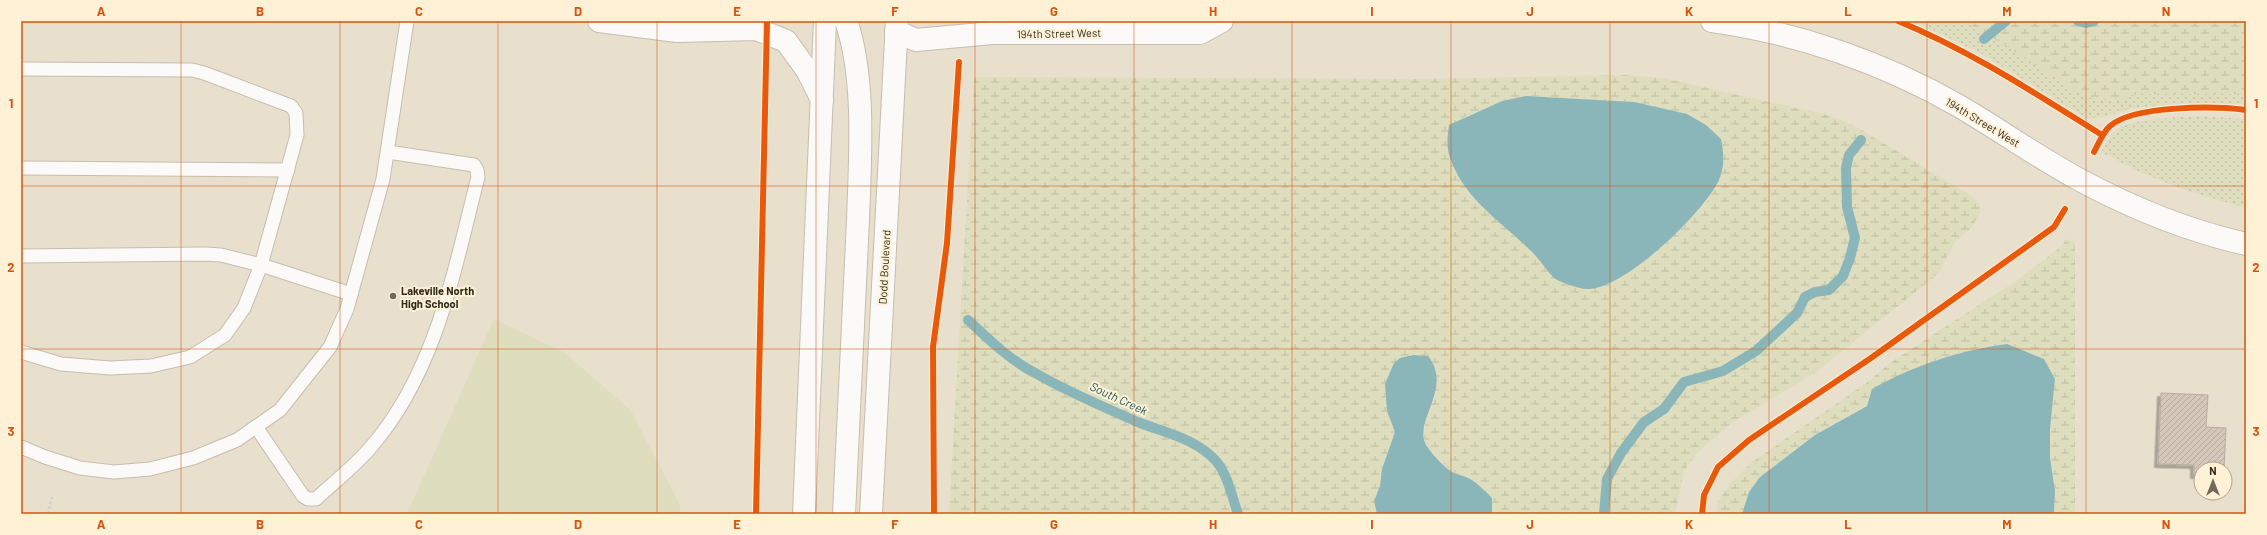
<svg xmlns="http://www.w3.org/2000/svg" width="2267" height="535" font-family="Barlow,sans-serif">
	<defs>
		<pattern id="grass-dots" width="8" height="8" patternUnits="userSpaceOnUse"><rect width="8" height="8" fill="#deddbe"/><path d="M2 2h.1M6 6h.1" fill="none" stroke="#bfbea3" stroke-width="1.8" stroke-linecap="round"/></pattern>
		<pattern id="wetland-marsh" width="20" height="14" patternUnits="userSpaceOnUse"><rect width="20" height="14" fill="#deddbe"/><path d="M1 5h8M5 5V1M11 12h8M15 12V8" fill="none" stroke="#bfbea3"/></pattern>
		<pattern id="building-hatch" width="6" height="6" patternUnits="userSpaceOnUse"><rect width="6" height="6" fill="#d5c7b9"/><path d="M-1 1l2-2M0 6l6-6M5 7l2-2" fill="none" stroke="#b7ab9f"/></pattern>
		<filter id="shadow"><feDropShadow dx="-3.5" dy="3.5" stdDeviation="0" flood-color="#0004"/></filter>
	</defs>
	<rect width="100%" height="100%" fill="#e8dfcd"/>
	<g fill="url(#grass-dots)">
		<path d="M 1914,21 L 1963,21 L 2005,45 L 2083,96 L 2099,100 L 2118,100 L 2139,94 L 2246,94 L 2246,104 C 2211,103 2175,103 2141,107 C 2122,109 2105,120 2086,118 L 1982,54 Z"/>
		<path d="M 2198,116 L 2246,119 L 2246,208 L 2185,190 L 2142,173 L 2101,152 C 2105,146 2109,136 2115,131 C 2134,117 2174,118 2198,116 Z"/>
	</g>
	<g fill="url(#wetland-marsh)" fill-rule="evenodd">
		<polygon points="1963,21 2246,21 2246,94 2139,94 2118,100 2099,100 2083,96 2005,45"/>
		<path d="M 1626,75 L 1663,78 L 1828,115 L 1853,125 L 1967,193 L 1979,202 L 1981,211 L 1972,227 L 1954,243 L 1939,273 L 1816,372 L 1730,424 L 1698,452 L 1684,471 L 1675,514 L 1492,514 L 1492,498 L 1471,479 L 1452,472 L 1427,447 L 1423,435 L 1427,415 L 1437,391 L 1387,411 L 1395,432 L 1382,469 L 1380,486 L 1374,501 L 1377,514 L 949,514 L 974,77 L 1418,79 ZM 1526,96 L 1634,102 L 1660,109 L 1718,181 L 1708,200 L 1662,245 L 1584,289 L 1555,279 L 1531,251 L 1464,117 L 1502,101 Z"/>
		<polygon points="2066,239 2075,243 2075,514 2054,514 2055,491 2050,458 2050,429 2055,379 2044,359 2007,344 1973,349 1872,389 1867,405 1815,435 1760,477 1749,492 1742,514 1716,514 1718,502 1728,486 1752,462 1865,384 1890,363 2016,281 2062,246"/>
	</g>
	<polygon fill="#deddbe" points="494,319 565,353 631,411 679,503 681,514 407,514"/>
	<g fill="#8ab6ba">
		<path d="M 1526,96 L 1634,102 L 1687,114 L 1706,125 L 1721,139 C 1724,155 1725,167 1718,182 C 1702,214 1622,292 1585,289 C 1578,288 1559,282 1554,278 C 1545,269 1539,258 1530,250 C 1503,223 1467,201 1452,163 C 1446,150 1447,140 1449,125 L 1502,101 Z"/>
		<path d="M 2007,344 L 2044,359 L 2055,379 L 2050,429 L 2050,458 L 2055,491 L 2054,514 L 1742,514 L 1749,492 L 1760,477 L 1815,435 L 1867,406 L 1872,389 C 1913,366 1960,350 2007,344 Z"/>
		<path d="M 1414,355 L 1428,356 C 1455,390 1409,423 1428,448 C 1434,456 1444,467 1452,472 C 1458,475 1466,476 1472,480 C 1479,485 1486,492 1492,498 L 1492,514 L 1377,514 L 1374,501 L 1380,486 L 1382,469 L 1395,432 L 1387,411 L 1385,384 L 1394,363 L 1400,358 Z"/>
	</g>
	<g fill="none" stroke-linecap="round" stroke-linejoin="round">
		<g stroke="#8ab6ba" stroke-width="10">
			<polyline points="2078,21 2086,23 2094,21"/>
			<polyline points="1984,39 2006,21"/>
			<path d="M 968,320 C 989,340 1011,361 1037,374 C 1068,392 1102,406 1135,421 C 1162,432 1196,438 1216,461 C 1228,475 1232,497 1238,514"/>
			<polyline points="1604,514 1607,479 1621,453 1644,422 1664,409 1684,382 1723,371 1756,351 1797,313 1805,297 1815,292 1829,290 1843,276 1850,258 1855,238 1847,207 1846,168 1849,155 1861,140"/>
		</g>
	</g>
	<polygon fill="url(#building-hatch)" stroke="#b6aca1" filter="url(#shadow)" points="2161,393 2208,395 2206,427 2226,428 2224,469 2201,469 2201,475 2194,475 2194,465 2158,464"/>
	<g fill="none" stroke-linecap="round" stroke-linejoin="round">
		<defs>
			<g id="service">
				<polyline points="21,69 192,70 204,73 291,106 296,113 297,135 261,265 351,294"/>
				<polyline points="21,168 288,170"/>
				<polyline points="21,256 205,254 221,255 261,265 244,308 225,335 190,357 151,366 110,368 61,364 21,352"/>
				<path d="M 256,427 L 303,496 L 308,499 L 316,499 C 334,482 355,466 371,447 C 436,372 454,271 478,177 L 477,170 L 474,165 L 388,152"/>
				<polyline points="21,447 45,457 80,468 114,472 150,469 193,458 237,440 280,410 330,347 347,309 383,179 407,21"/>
			</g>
			<g id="tertiary">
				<polyline points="599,21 677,31 756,29 786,41 807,70 822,100"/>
				<path d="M 1712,21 C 1798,33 1884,63 1959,106 C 2000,130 2039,158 2080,180 C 2132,208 2189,231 2246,244"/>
				<polyline points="896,31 916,40 992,33 1200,33 1222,21"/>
			</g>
			<g id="secondary">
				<polyline points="804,514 825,21"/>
				<path d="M 844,514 C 848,416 854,318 858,220 C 860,160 866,78 846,21"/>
				<polyline points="871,514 897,21"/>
			</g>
		</defs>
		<use href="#service" stroke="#c5bdaf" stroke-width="15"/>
		<use href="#tertiary" stroke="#c5bdaf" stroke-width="24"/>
		<use href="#secondary" stroke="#c5bdaf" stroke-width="24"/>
		<polyline stroke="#d4d2cd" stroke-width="2.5" stroke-dasharray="3 2" stroke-linecap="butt" points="48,514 52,497"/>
		<use href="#service" stroke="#fcfaf8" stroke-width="13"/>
		<use href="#tertiary" stroke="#fcfaf8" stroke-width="22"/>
		<use href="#secondary" stroke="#fcfaf8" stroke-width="22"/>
		<defs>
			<g id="cycleway">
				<path d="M 1898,21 C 1971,51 2036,94 2102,135"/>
				<path d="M 2094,152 C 2099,143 2103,132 2110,126 C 2134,105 2215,106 2246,110"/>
				<polyline points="756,514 767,21"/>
				<polyline points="934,514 933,347 947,243 959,62"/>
				<polyline points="1702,514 1704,495 1718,467 1749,440 1871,358 2054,227 2065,209"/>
			</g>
		</defs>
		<use href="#cycleway" stroke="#fef1d6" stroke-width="8"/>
		<use href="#cycleway" stroke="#e8590c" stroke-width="6"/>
	</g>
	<path fill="none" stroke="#d6540e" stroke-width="1" stroke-opacity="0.55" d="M 181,21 L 181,514M 340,21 L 340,514M 498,21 L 498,514M 657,21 L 657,514M 816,21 L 816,514M 975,21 L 975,514M 1134,21 L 1134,514M 1292,21 L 1292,514M 1451,21 L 1451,514M 1610,21 L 1610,514M 1769,21 L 1769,514M 1927,21 L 1927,514M 2086,21 L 2086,514M 21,186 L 2246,186M 21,349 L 2246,349"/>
	<circle fill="#716a5b" stroke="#fef1d6" stroke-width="1.5" cx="393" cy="296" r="4"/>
	<g text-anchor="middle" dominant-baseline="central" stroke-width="4" stroke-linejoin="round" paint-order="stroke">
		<g font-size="11" fill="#312b1e" stroke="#fef1d6">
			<text transform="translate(1059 33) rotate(-1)">194th Street West</text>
			<text transform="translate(1983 122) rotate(31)">194th Street West</text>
			<text transform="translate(884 267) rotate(-87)">Dodd Boulevard</text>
		</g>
		<g font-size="11" font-weight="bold" fill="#312b1e" stroke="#fef1d6" text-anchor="start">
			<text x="401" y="290">Lakeville North<tspan x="401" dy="13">High School</tspan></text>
		</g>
		<g font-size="12" font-style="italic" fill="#19545e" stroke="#fef1d6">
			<text transform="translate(1119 398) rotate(25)">South Creek</text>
		</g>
	</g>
	<rect width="2267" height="535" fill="none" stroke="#fef1d6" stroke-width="44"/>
	<g transform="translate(2213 481)"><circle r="19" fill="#fef1d6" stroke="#aca28c"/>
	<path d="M0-3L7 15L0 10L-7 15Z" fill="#716a5b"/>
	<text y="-6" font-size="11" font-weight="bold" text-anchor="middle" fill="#312b1e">N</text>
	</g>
	<rect x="22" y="22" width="2223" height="491" fill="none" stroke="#d6540e" stroke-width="1.5"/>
	<g font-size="13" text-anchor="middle" font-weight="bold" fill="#d6540e">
		<text x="101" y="16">A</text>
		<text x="260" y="16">B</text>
		<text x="419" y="16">C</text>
		<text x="578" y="16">D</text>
		<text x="737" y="16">E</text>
		<text x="895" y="16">F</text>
		<text x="1054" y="16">G</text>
		<text x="1213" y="16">H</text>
		<text x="1372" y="16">I</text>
		<text x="1530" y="16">J</text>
		<text x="1689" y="16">K</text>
		<text x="1848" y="16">L</text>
		<text x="2007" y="16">M</text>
		<text x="2166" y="16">N</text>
		<text x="11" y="108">1</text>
		<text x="2256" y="108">1</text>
		<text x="11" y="272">2</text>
		<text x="2256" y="272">2</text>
		<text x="11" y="436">3</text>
		<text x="2256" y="436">3</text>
		<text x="101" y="529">A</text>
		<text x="260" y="529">B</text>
		<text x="419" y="529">C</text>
		<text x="578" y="529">D</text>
		<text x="737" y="529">E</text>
		<text x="895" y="529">F</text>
		<text x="1054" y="529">G</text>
		<text x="1213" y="529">H</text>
		<text x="1372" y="529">I</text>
		<text x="1530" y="529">J</text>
		<text x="1689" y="529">K</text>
		<text x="1848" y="529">L</text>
		<text x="2007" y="529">M</text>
		<text x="2166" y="529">N</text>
	</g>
</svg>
